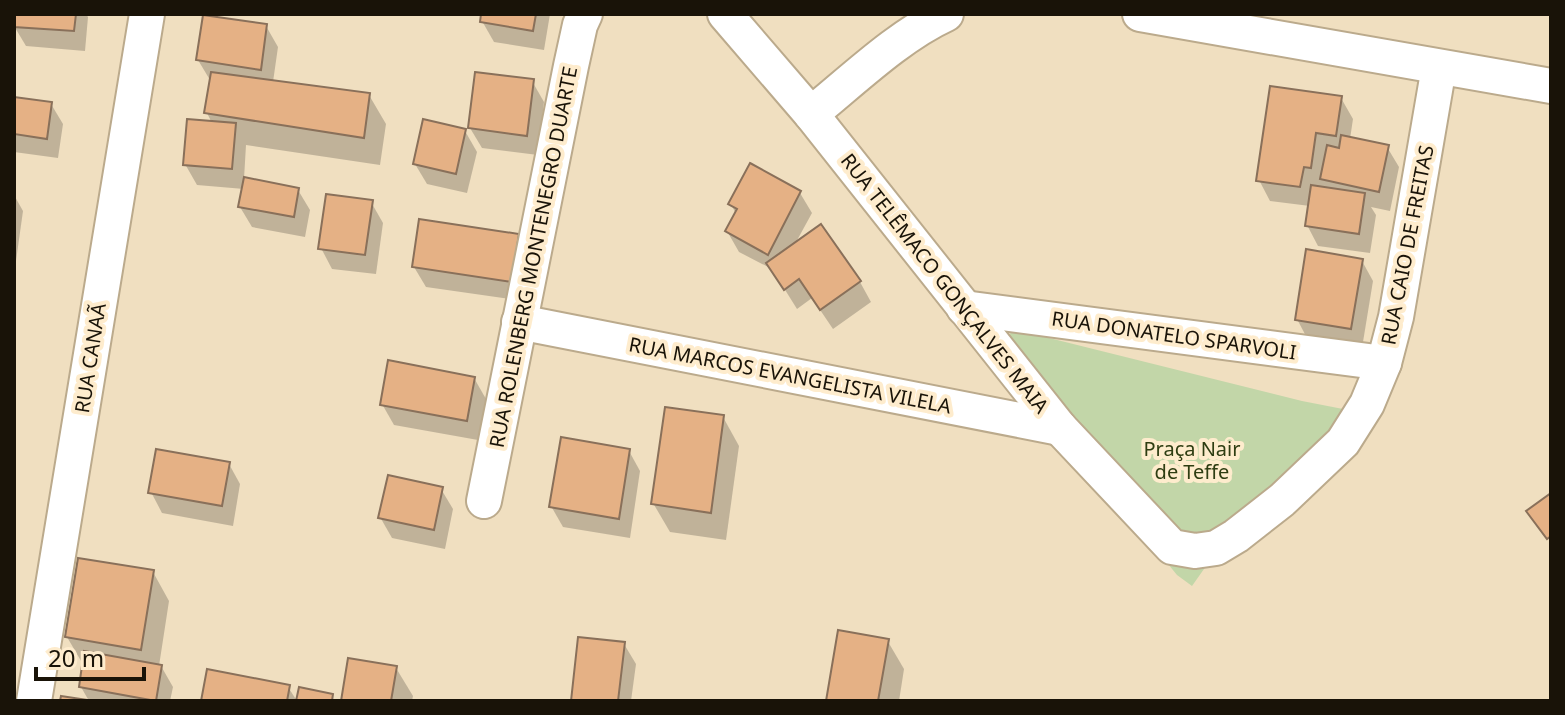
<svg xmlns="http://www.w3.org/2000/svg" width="1565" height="715" font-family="'Noto Sans',sans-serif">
	<rect width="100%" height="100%" fill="#f0dfc0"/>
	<polygon fill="#c2d6a8" points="1013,329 1302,401 1343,409 1329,450 1216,552 1192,586 1177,575 1061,433 1001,349"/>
	<g fill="#0003">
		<polygon points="15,14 86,14 88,17 85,51 26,46 14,26"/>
		<polygon points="483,14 550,14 544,50 494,42 482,21"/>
		<polygon points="266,26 278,47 273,82 369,95 386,124 380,165 246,145 244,179 298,190 310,210 305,237 252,227 240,207 244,189 197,185 185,164 212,123 207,113 210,80 198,60"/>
		<polygon points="532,81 544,102 538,155 482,148 470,128"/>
		<polygon points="1341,98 1353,119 1350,139 1387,147 1399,167 1390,211 1371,207 1376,215 1370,253 1318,246 1307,225 1310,206 1270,201 1259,180"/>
		<polygon points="14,99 51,104 63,124 58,158 14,152"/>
		<polygon points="465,131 477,152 467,193 427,184 415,164"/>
		<polygon points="800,193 812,213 795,244 820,227 860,282 871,302 833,329 812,298 797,309 772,269 739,252 727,231 736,214 731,204"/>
		<polygon points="14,195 23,211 15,268 14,268"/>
		<polygon points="371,202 383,223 376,274 332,269 321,248"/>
		<polygon points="518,236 530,256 523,301 426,287 414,267"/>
		<polygon points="1362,261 1373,281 1362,348 1308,340 1297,319"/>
		<polygon points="474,378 486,399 478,440 394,425 382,404"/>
		<polygon points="723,417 739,446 726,540 670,532 653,503"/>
		<polygon points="629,451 640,471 630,538 563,527 551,506"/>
		<polygon points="229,464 240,484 233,526 162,513 151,492"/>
		<polygon points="441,489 453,509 445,549 392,538 380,517"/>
		<polygon points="153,572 169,601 159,666 161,666 173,687 170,701 89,701 81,687 84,666 67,637"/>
		<polygon points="887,640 904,669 899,701 828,701"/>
		<polygon points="624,644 636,664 631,701 573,701"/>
		<polygon points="396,668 413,696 412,701 343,701"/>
		<polygon points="288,687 297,701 203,701"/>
	</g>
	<g fill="#e5b185" stroke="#89705a" stroke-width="2">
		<polygon points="14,14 76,14 74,31 14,27"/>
		<polygon points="481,14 536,14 533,31 480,22"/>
		<polygon points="203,15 267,24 261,70 196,60"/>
		<polygon points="211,72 370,93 364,138 204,113"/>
		<polygon points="475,72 534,79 527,136 468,128"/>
		<polygon points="1270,86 1342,96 1336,136 1316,133 1311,168 1304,167 1300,187 1256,181"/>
		<polygon points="14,97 52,102 47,139 14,134"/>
		<polygon points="187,119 236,123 232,169 183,165"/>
		<polygon points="423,119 466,129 456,174 413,164"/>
		<polygon points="1341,135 1389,145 1379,192 1320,179 1327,145 1339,148"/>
		<polygon points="750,163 801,191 768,255 725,231 737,209 728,204"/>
		<polygon points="244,177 299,188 294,217 238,207"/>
		<polygon points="1311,185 1365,193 1359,234 1305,226"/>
		<polygon points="326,194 373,200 365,255 318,249"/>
		<polygon points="419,219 519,234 512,282 412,267"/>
		<polygon points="821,224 861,281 820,310 799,279 784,290 766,263"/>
		<polygon points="1306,249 1363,259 1351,329 1295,320"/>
		<polygon points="388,360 475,377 467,421 380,405"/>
		<polygon points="665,407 724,415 711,513 651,504"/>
		<polygon points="561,437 630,449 619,519 549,507"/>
		<polygon points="156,449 230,462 222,506 148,493"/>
		<polygon points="388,475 443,487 434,530 378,518"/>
		<polygon points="1551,493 1551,536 1547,539 1526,511"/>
		<polygon points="78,558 154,570 141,650 65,637"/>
		<polygon points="838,630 889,639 878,701 826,701"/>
		<polygon points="578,637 625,642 618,701 571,701"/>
		<polygon points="84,651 162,665 156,701 79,687"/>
		<polygon points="348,658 397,666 391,701 341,701"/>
		<polygon points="207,669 290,685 287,701 201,701"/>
		<polygon points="299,687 333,694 332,701 296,701"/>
		<polygon points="61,696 94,701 60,701"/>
	</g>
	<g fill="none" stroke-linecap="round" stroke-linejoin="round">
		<defs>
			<g id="minor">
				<polyline points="725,14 811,114 1060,428 1172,547 1195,551 1216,548 1236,536 1282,500 1343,442 1367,404 1384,363 1396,317 1439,67"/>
				<polyline points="1140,14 1551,86"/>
				<path d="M 811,114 C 852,81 898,36 946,14"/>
				<polyline points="964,308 1384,363"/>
				<polyline points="519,322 1060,428"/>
				<polyline points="484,501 571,66 580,25 585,14"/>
				<polyline points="34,701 147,14"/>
			</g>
		</defs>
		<use href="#minor" stroke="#bbaa8c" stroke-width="38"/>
		<use href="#minor" stroke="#fff" stroke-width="34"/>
	</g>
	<g text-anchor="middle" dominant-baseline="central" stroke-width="8" stroke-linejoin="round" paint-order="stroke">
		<g font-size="20" fill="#191308" stroke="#feeccd">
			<text transform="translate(1407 245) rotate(-79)">RUA CAIO DE FREITAS</text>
			<text transform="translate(533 257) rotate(-79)">RUA ROLENBERG MONTENEGRO DUARTE</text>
			<text transform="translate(945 283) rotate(52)">RUA TELÊMACO GONÇALVES MAIA</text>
			<text transform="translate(1174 335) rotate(8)">RUA DONATELO SPARVOLI</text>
			<text transform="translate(90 358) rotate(-81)">RUA CANAÃ</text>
			<text transform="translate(790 375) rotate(11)">RUA MARCOS EVANGELISTA VILELA</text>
		</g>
		<g font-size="20" fill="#2e3d12" stroke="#feeccd">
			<text x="1192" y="448">Praça Nair<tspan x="1192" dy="23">de Teffe</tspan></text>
		</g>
	</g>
	<rect width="1565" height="715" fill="none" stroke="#191308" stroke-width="32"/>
	<path d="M36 667v12h108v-12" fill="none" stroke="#191308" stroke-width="4"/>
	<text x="48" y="667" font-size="24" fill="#191308" stroke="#feeccd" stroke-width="6" paint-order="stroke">20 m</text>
</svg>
